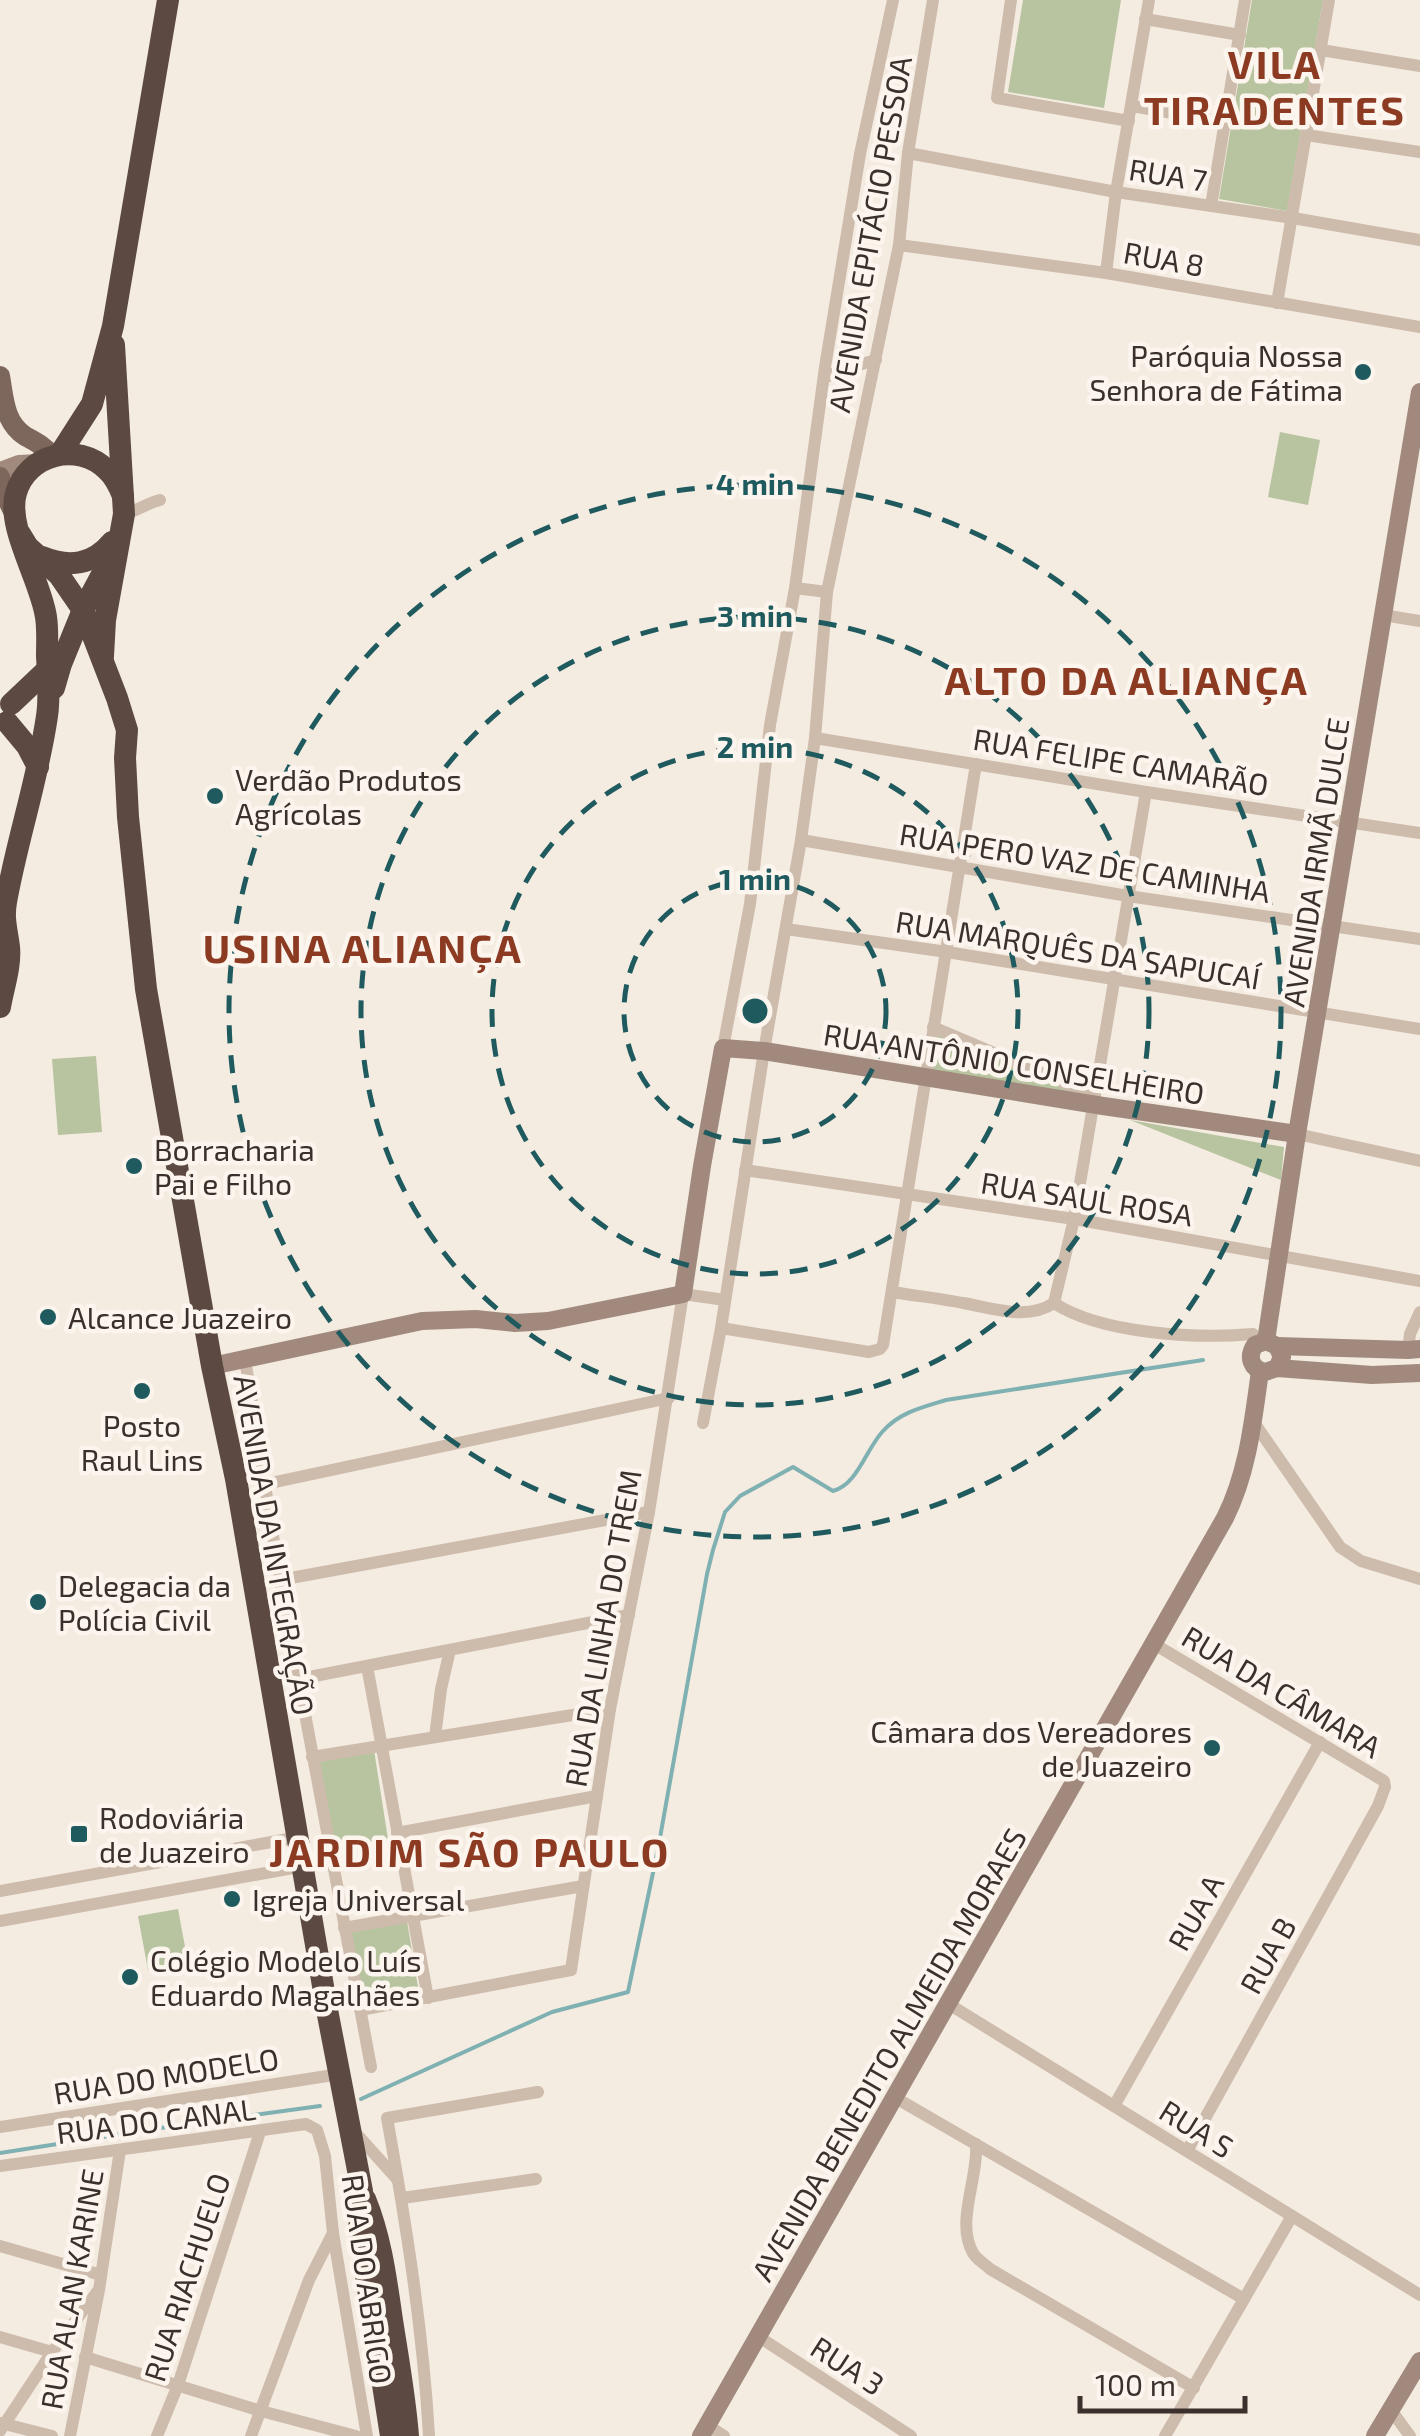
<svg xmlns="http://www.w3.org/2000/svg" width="1420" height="2436" font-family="'Exo 2',sans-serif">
	<rect width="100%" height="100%" fill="#f4ebe1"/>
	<g fill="#b8c4a0">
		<polygon points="1023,0 1121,0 1104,108 1008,92"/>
		<polygon points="1252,0 1323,0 1287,211 1219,199"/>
		<polygon points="1280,432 1320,440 1308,505 1268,497"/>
		<polygon points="937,1032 1088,1097 932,1072"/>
		<polygon points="96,1056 102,1132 58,1135 52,1059"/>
		<polygon points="1130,1120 1284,1147 1281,1180"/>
		<polygon points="374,1750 388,1839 335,1848 318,1760"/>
		<polygon points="178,1909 188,1963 148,1970 138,1916"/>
		<polygon points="407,1921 419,1993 362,2002 350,1930"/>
	</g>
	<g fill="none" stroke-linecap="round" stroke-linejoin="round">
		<g stroke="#7fb0b2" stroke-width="4">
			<path d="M 361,2099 L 552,2012 L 628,1992 L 658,1849 L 707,1574 L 713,1550 L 725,1512 L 740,1496 L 793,1467 L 833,1491 C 858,1484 866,1449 883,1431 C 900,1412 923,1407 946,1400 L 1203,1360"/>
			<polyline points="0,2153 153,2129 320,2106"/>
		</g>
		<g stroke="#cdbbac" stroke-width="12">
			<polyline points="1011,0 997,98 1129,121"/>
			<polyline points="1145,19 1240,35"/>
			<polyline points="1321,50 1420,66"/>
			<polyline points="1132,106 1225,122"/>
			<polyline points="1306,135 1420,152"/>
			<polyline points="908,153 1116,192 1293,218 1420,240"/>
			<polyline points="1211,206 1245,0"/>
			<polyline points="899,245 1106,273 1420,327"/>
			<polyline points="1106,273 1116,192 1149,0"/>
			<polyline points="1277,303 1329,0"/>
			<polyline points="824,378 844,369 876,360"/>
			<path d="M 124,514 C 138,511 147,503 160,500"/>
			<polyline points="795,588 827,592"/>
			<polyline points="1383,615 1420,621"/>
			<polyline points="815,738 1146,792 1420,833"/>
			<polyline points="801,840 1128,896 1420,939"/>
			<polyline points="786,929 947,952 1420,1029"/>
			<polyline points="933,1027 1095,1096"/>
			<polyline points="723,1048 750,904 770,725 795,588 825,367 860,154 893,0"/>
			<polyline points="1297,1134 1420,1161"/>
			<polyline points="745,1170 1074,1219 1420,1281"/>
			<path d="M 892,1292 C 916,1296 939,1298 963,1303 C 992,1308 1027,1321 1054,1303 C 1101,1334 1198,1339 1253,1334"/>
			<polyline points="1054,1303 1074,1219 1146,792"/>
			<polyline points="721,1328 869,1352 880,1349 883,1345 976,764"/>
			<polyline points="1408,1350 1410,1334 1420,1312"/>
			<polyline points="245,1359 280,1580 371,2067"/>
			<polyline points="1253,1421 1340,1547 1361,1561 1420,1579"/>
			<polyline points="703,1423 721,1328 764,1051 801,840 815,738 827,592 899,245 908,153 933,0"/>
			<polyline points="266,1484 669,1398"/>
			<polyline points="280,1580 649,1512"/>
			<polyline points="1154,1644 1384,1781 1385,1787 1378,1806 1187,2151"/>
			<polyline points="367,1666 428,1998"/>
			<polyline points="299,1679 629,1615"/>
			<polyline points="435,1737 441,1689 450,1650"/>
			<polyline points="312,1757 610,1709"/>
			<polyline points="397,1833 597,1796"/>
			<polyline points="0,1891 299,1837"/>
			<polyline points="0,1921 304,1866"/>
			<polyline points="344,1928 583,1886"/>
			<polyline points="947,2003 1420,2295"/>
			<polyline points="360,2010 571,1970 610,1709 649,1512 683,1294 725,1300"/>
			<polyline points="894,2097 1244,2299"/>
			<polyline points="1114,2106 1320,1742"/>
			<polyline points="0,2127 340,2074"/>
			<polyline points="353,2130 397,2179"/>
			<path d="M 976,2144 C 979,2177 955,2222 973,2253 C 976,2259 985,2264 990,2269 L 1194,2388"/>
			<polyline points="0,2166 306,2124 317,2130 325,2156 333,2233 367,2436"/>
			<polyline points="402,2198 536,2179"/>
			<polyline points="0,2246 101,2275"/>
			<polyline points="0,2337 52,2352"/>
			<polyline points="759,2337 911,2436"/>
			<polyline points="85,2357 261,2411 356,2436"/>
			<polyline points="1391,2410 1410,2436"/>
			<polyline points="1,2423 52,2436"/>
			<polyline points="707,2425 724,2436"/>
			<polyline points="0,2431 52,2352 97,2292"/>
			<polyline points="70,2436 99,2290 120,2150"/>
			<polyline points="157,2436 178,2385 260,2132"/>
			<polyline points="251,2436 309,2280 333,2233"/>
			<path d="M 429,2436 C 423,2330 406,2223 387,2118 L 538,2092"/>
			<polyline points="1165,2436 1292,2216"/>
		</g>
		<g stroke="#a18a7d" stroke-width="18">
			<polyline points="0,471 19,464 37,463"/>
			<polyline points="1266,1341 1297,1134 1420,392"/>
			<polyline points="1277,1346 1408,1350 1420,1349"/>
			<polyline points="212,1366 422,1321 476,1319 515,1323 548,1321 683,1294 702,1166 723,1048 764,1051 1103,1106 1297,1134"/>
			<path d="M 1277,1368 L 1282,1357 L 1277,1346 L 1266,1341 L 1255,1345 C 1247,1357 1251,1369 1265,1372 L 1277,1368 L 1372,1375 L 1420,1373"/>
			<path d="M 701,2436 L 1225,1518 C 1248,1472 1253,1421 1260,1371"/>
			<polyline points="1375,2436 1420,2361"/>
		</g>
		<g stroke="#7d675c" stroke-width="20">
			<path d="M 0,376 C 4,398 4,422 25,436 C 36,442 44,446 52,456"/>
			<polyline points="0,477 7,499 13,511"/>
		</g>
		<g stroke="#5c4a42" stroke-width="22">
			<polyline points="60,454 92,404 113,326 168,0"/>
			<polyline points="20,534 28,547 59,575 83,610 117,698 127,730 125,758 128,817 146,989 212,1366 236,1479 328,2015 362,2191 359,2231 391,2436"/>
			<path d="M 42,557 C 69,568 93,565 112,542"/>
			<polyline points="103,656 105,620 124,514 114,345"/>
			<polyline points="54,688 61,664 83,610 106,567"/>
			<polyline points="11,704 48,669"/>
			<polyline points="7,722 27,746 38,767"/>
			<path d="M 0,1007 C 3,989 11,966 9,947 C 7,930 3,919 6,902 C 17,840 38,779 47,716 C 50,697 48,675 47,656 C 47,643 48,630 46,617 C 41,581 6,527 16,493 C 27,454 78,441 107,470 C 115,477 119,486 123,496"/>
			<path d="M 365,2199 C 381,2238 386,2279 392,2320 C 398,2359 405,2397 408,2436"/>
		</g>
	</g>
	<g fill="none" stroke="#1f5a5e" stroke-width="5" stroke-dasharray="18 12">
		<circle cx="755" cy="1011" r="131"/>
		<circle cx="755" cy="1011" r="263"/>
		<circle cx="755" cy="1011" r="394"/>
		<circle cx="755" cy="1011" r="526"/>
	</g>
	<g fill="#1f5a5e" stroke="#fbf5ee" stroke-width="4">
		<circle cx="1363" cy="372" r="10"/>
		<circle cx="215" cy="796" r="10"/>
		<circle cx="134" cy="1166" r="10"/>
		<circle cx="48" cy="1317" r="10"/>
		<circle cx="142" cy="1391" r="10"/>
		<circle cx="38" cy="1602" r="10"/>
		<circle cx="1212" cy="1748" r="10"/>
		<rect x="69" y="1824" width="20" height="20" rx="5"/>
		<circle cx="232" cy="1899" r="10"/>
		<circle cx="130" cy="1977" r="10"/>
	</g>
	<g text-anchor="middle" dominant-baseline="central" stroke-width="9" stroke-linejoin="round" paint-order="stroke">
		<g font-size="30" fill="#3b302b" stroke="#fbf5ee">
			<text transform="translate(1168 174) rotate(9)">RUA 7</text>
			<text transform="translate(869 234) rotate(-80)">AVENIDA EPITÁCIO PESSOA</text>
			<text transform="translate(1164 258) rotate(10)">RUA 8</text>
			<text transform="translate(1121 761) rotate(9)">RUA FELIPE CAMARÃO</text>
			<text transform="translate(1085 862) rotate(9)">RUA PERO VAZ DE CAMINHA</text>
			<text transform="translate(1315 862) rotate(-81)">AVENIDA IRMÃ DULCE</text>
			<text transform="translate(1078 949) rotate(9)">RUA MARQUÊS DA SAPUCAÍ</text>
			<text transform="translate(1014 1063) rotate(9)">RUA ANTÔNIO CONSELHEIRO</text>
			<text transform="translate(1087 1198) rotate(9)">RUA SAUL ROSA</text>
			<text transform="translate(275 1545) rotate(80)">AVENIDA DA INTEGRAÇÃO</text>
			<text transform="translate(602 1628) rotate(-80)">RUA DA LINHA DO TREM</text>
			<text transform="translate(1282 1691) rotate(31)">RUA DA CÂMARA</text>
			<text transform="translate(1195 1912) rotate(-61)">RUA A</text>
			<text transform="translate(1267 1955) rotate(-61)">RUA B</text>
			<text transform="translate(888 2054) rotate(-60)">AVENIDA BENEDITO ALMEIDA MORAES</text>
			<text transform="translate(166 2075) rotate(-9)">RUA DO MODELO</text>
			<text transform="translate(156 2120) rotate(-7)">RUA DO CANAL</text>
			<text transform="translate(1197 2128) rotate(32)">RUA S</text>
			<text transform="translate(186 2277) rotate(-72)">RUA RIACHUELO</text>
			<text transform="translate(368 2279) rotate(82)">RUA DO ABRIGO</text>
			<text transform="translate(71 2289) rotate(-80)">RUA ALAN KARINE</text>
			<text transform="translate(848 2365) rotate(33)">RUA 3</text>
		</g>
		<g font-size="30" fill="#3b302b" stroke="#fbf5ee" text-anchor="start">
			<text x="1343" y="355" text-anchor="end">Paróquia Nossa<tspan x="1343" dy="34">Senhora de Fátima</tspan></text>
			<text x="235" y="779">Verdão Produtos<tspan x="235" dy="34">Agrícolas</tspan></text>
			<text x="154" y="1149">Borracharia<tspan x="154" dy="34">Pai e Filho</tspan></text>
			<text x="68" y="1317">Alcance Juazeiro</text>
			<text x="142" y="1425" text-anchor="middle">Posto<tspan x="142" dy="34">Raul Lins</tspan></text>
			<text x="58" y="1585">Delegacia da<tspan x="58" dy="34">Polícia Civil</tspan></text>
			<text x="1192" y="1731" text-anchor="end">Câmara dos Vereadores<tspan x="1192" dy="34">de Juazeiro</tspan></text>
			<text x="99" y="1817">Rodoviária<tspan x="99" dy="34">de Juazeiro</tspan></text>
			<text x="252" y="1899">Igreja Universal</text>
			<text x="150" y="1960">Colégio Modelo Luís<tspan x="150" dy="34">Eduardo Magalhães</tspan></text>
		</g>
		<g font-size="40" font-weight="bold" letter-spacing="2.5" fill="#8c3b22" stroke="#fbf5ee">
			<text x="1275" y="63">VILA<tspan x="1275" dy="46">TIRADENTES</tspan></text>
			<text x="1127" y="679">ALTO DA ALIANÇA</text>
			<text x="363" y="947">USINA ALIANÇA</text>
			<text x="470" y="1851">JARDIM SÃO PAULO</text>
		</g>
	</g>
	<circle cx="755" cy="1011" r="15" fill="#1f5a5e" stroke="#fbf5ee" stroke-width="5"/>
	<g font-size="30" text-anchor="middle" font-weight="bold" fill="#1f5a5e" stroke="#fbf5ee" stroke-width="9" stroke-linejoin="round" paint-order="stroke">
		<text x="755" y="495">4 min</text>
		<text x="755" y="627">3 min</text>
		<text x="755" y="758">2 min</text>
		<text x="755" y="890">1 min</text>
	</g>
	<path d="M1080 2396v15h165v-15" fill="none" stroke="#3b302b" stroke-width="5"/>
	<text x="1095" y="2396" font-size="30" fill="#3b302b" stroke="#fbf5ee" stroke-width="8" paint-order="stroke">100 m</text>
</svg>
